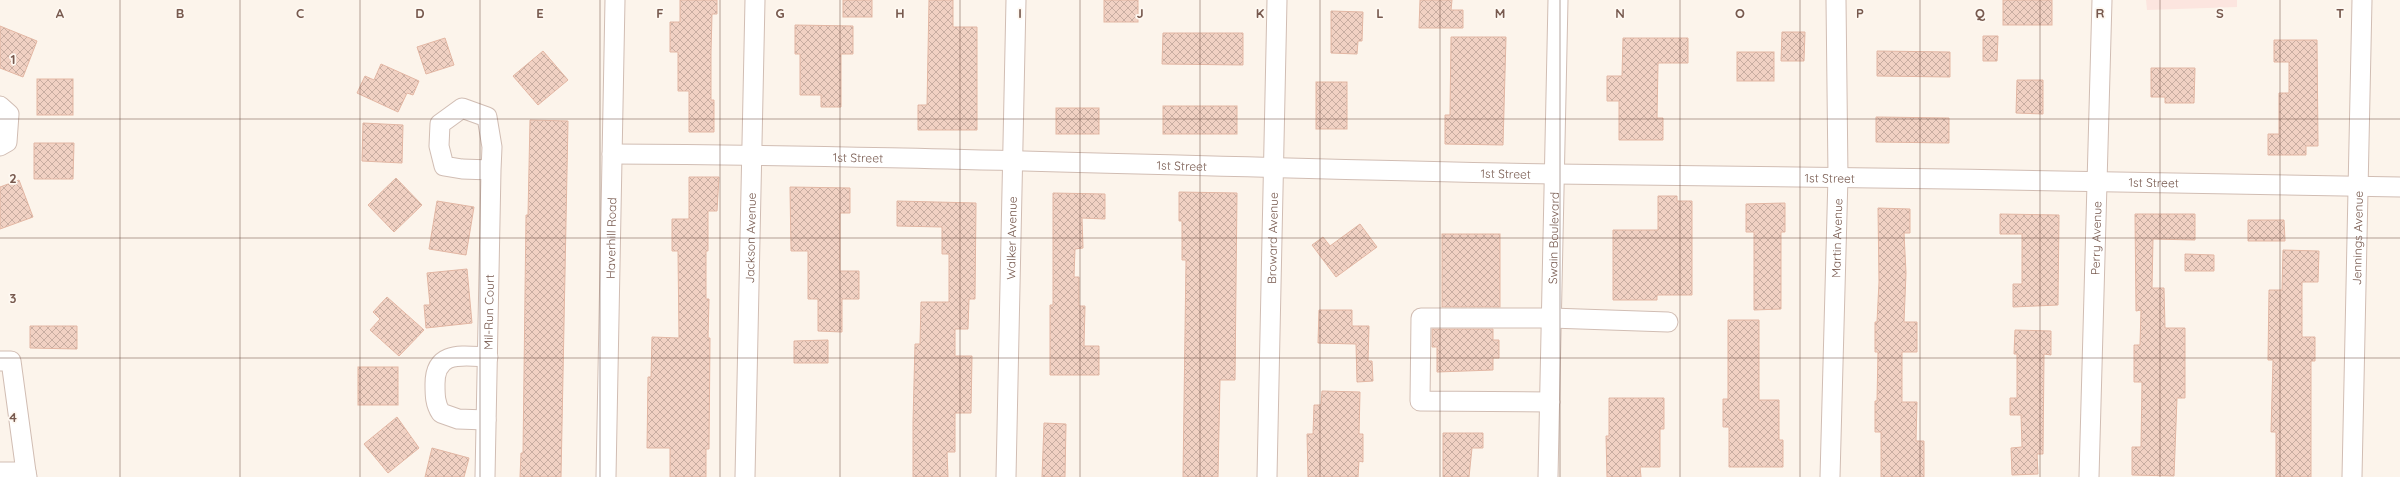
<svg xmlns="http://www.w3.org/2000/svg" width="2400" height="477" font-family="Quicksand,sans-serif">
	<defs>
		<pattern id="building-cross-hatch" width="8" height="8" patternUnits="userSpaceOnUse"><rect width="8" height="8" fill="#f1d1c3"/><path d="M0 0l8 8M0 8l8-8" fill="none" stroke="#c8ada1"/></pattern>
	</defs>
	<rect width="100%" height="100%" fill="#fcf4eb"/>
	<polygon fill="#fce5df" points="2146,0 2237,0 2237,7 2147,10"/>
	<g fill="url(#building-cross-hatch)" stroke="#e3b7a4">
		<polygon points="680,0 717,0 717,14 712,14 711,52 711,100 714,100 714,132 689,132 689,91 678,91 678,52 670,52 670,22 680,22"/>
		<rect x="843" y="0" width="29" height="17"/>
		<polygon points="929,0 953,0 953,27 977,27 977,130 918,130 918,105 927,105"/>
		<rect x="1104" y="0" width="34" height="22"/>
		<polygon points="1420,0 1452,0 1451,10 1463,10 1463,28 1419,28"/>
		<rect x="2003" y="0" width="49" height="25"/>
		<polygon points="1331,11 1363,12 1362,41 1358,41 1357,54 1331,53"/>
		<polygon points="795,25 853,26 853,54 841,54 841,107 821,107 821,95 800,95 800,54 795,54"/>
		<polygon points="0,26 37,41 23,77 0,68"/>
		<polygon points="1782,32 1805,32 1804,61 1781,61"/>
		<polygon points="1163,33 1243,33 1243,65 1162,64"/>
		<polygon points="1983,36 1998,36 1997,61 1983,61"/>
		<polygon points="1451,37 1506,37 1503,145 1445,144 1445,115 1450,115"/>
		<polygon points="445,38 454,65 426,74 417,47"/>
		<polygon points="1623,38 1688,38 1688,63 1658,63 1657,118 1663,118 1663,140 1619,140 1619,101 1607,101 1607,76 1622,76"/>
		<polygon points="2274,40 2317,40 2318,146 2306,146 2306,155 2268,155 2268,134 2279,134 2279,93 2289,93 2289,62 2274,62"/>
		<polygon points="543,51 568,80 538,105 513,76"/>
		<polygon points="1877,51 1950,52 1950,77 1877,76"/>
		<rect x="1737" y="52" width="37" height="29"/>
		<polygon points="381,64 419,81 413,95 407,93 398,112 357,93 365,76 374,80"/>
		<polygon points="2151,68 2195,68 2194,103 2165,103 2165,97 2151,97"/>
		<rect x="37" y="79" width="36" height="36"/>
		<polygon points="2017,80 2043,80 2043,114 2016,113"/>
		<rect x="1316" y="82" width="31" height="47"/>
		<rect x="1163" y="106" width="74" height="28"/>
		<rect x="1056" y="108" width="43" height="26"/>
		<polygon points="1876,117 1949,118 1949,143 1876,142"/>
		<polygon points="530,120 568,121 561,477 520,477 521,453 523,453 526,215 528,215"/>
		<polygon points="363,123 403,125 402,163 362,161"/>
		<polygon points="34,143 74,143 73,179 34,179"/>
		<polygon points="689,177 719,177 717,211 708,211 708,251 706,251 706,299 709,299 708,338 710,338 709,449 706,449 706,477 670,477 670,448 647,448 648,377 651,377 652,337 679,338 678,251 672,251 672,219 689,219"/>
		<polygon points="396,178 422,205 394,232 368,205"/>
		<polygon points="19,180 33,217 0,229 0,187"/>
		<polygon points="790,187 850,188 850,213 840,213 840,271 859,271 859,299 842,299 842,332 818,331 818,299 808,299 808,251 791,251"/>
		<polygon points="1179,192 1237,193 1235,380 1220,380 1218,477 1183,477 1186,260 1182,260 1182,221 1179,221"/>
		<polygon points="1053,193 1105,194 1105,219 1082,218 1083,248 1075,249 1074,277 1079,277 1079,306 1085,306 1084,346 1099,346 1099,375 1050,375 1050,305 1053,305"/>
		<polygon points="1658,196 1677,196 1677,201 1692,201 1692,295 1657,295 1657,300 1613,300 1613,230 1658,230"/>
		<polygon points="437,201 474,207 466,255 429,249"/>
		<polygon points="897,201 976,203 975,299 969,299 968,329 955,329 955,356 972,356 971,413 955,413 955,452 947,452 948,477 913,477 913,422 915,344 920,344 921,302 949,302 949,254 942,254 942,227 897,226"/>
		<polygon points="1785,203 1785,232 1781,232 1781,309 1754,310 1754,232 1746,232 1746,204"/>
		<polygon points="1878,208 1910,209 1910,233 1904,233 1906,273 1904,322 1917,322 1917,352 1902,352 1902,402 1917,402 1916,441 1924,441 1924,477 1881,477 1881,432 1875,432 1875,401 1877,401 1878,352 1875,352 1875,322 1877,322 1879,282"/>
		<polygon points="2000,214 2059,215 2058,305 2013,307 2013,284 2022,284 2022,234 2000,234"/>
		<polygon points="2135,214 2195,214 2195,240 2153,239 2152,288 2164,288 2165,328 2185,328 2185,398 2177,398 2174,476 2132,475 2132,447 2141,447 2142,382 2134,382 2134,345 2140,345 2141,310 2136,311"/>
		<polygon points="2248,220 2284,220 2285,241 2248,241"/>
		<polygon points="1360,224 1377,247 1336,277 1312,245 1323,237 1330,246"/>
		<rect x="1442" y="234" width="58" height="73"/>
		<polygon points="2283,250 2319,251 2318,282 2302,282 2302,337 2315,337 2315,361 2311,361 2311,477 2276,477 2276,432 2271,432 2273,360 2268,360 2269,290 2282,290"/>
		<polygon points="2185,254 2214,255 2214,271 2185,271"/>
		<polygon points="467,269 472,323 426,328 424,305 430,305 427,273"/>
		<polygon points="387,297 424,330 399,356 370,330 380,319 373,312"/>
		<polygon points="1319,310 1352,310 1352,326 1369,326 1368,361 1372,361 1373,381 1357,382 1356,344 1318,343"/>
		<polygon points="1728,320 1759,320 1759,400 1779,400 1779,440 1783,440 1783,467 1729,467 1729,427 1723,427 1723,399 1728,399"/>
		<polygon points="30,326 77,326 77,349 30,348"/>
		<polygon points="1432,329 1493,329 1493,340 1499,340 1499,358 1493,358 1493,370 1437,372 1437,347 1432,347"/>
		<polygon points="2015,330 2051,331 2051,355 2044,354 2043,454 2037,454 2038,474 2012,475 2011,448 2022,447 2021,415 2010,415 2010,398 2017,398 2017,354 2014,354"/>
		<polygon points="828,340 828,363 794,363 794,341"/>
		<rect x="358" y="367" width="40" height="38"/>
		<polygon points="1322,391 1360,392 1359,434 1363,434 1363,462 1359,461 1358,477 1308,477 1307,434 1313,434 1314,405 1321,405"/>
		<polygon points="1609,398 1664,398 1664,429 1660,429 1660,467 1640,467 1641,477 1607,477 1606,436 1609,436"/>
		<polygon points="397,417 419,448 388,473 364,444"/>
		<polygon points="1044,423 1066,424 1065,477 1042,477"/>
		<polygon points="1443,433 1483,433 1483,448 1472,448 1469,477 1443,477"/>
		<polygon points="432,448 469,458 464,477 425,477"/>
	</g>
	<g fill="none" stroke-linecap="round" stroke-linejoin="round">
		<defs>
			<g id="minor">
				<polyline points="0,106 9,114 7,142 0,146"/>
				<path id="s1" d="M 612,154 C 926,155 1241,169 1555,174 C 1837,178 2118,180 2400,187"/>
				<polyline points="0,361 11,361 26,472"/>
				<polyline points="1550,402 1420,401 1421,318 1551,318 1668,322"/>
				<path d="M 486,420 L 458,419 L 441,413 C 435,404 435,395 435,384 C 435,350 462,356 488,357"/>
				<polyline points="0,472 26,472 27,477"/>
				<path id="s2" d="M 485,477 L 491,170 L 492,147 L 487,117 L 462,108 L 440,124 L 439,146 L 444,166 L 462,169 L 491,170"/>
				<path id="s3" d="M 606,477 L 615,0"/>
				<path id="s4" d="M 745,477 L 755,0"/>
				<path id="s5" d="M 1006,477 L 1016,0"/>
				<path id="s6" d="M 1267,477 L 1277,0"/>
				<path id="s7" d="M 1548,477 L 1558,0"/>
				<path id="s8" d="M 1830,477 L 1838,176 L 1836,0"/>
				<path id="s9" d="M 2089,477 L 2102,0"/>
				<path id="s10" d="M 2352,477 L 2362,0"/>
			</g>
		</defs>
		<use href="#minor" stroke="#d1bdb3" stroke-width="21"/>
		<use href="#minor" stroke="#fff" stroke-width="19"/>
	</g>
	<path fill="none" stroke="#77594e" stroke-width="1" stroke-opacity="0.55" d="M 120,0 L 120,477M 240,0 L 240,477M 360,0 L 360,477M 480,0 L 480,477M 600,0 L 600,477M 720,0 L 720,477M 840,0 L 840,477M 960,0 L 960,477M 1080,0 L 1080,477M 1200,0 L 1200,477M 1320,0 L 1320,477M 1440,0 L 1440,477M 1560,0 L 1560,477M 1680,0 L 1680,477M 1800,0 L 1800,477M 1920,0 L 1920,477M 2040,0 L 2040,477M 2160,0 L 2160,477M 2280,0 L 2280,477M 0,119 L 2400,119M 0,238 L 2400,238M 0,358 L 2400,358"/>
	<g text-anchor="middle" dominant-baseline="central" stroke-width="3.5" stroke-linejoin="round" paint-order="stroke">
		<g font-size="12" fill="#77594e" stroke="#fef8f1">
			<text stroke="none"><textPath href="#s1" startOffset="246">1st Street</textPath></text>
			<text stroke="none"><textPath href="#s1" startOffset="570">1st Street</textPath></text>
			<text stroke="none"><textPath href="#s1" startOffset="894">1st Street</textPath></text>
			<text stroke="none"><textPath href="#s1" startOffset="1218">1st Street</textPath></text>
			<text stroke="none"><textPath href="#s1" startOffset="1542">1st Street</textPath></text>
			<text stroke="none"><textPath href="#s3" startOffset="239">Haverhill Road</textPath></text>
			<text stroke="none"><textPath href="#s4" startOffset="239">Jackson Avenue</textPath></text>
			<text stroke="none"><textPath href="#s5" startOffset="239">Walker Avenue</textPath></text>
			<text stroke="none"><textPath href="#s6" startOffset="239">Broward Avenue</textPath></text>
			<text stroke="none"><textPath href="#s7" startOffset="239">Swain Boulevard</textPath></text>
			<text stroke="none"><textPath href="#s9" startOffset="239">Perry Avenue</textPath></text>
			<text stroke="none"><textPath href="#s10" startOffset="239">Jennings Avenue</textPath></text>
			<text stroke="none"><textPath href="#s8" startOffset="239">Martin Avenue</textPath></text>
			<text stroke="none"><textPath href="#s2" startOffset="165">Mil-Run Court</textPath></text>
		</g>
	</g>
	<g font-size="13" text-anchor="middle" font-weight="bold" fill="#77594e" stroke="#fef8f1" stroke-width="3.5" stroke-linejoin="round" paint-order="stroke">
		<text x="60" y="18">A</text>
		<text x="180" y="18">B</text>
		<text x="300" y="18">C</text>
		<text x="420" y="18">D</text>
		<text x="540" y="18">E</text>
		<text x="660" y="18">F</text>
		<text x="780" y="18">G</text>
		<text x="900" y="18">H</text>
		<text x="1020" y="18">I</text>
		<text x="1140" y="18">J</text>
		<text x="1260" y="18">K</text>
		<text x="1380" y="18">L</text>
		<text x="1500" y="18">M</text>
		<text x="1620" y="18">N</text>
		<text x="1740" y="18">O</text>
		<text x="1860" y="18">P</text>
		<text x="1980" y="18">Q</text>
		<text x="2100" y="18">R</text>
		<text x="2220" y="18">S</text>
		<text x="2340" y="18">T</text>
		<text x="13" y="64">1</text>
		<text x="13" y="183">2</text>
		<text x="13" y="303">3</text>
		<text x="13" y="422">4</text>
	</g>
</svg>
